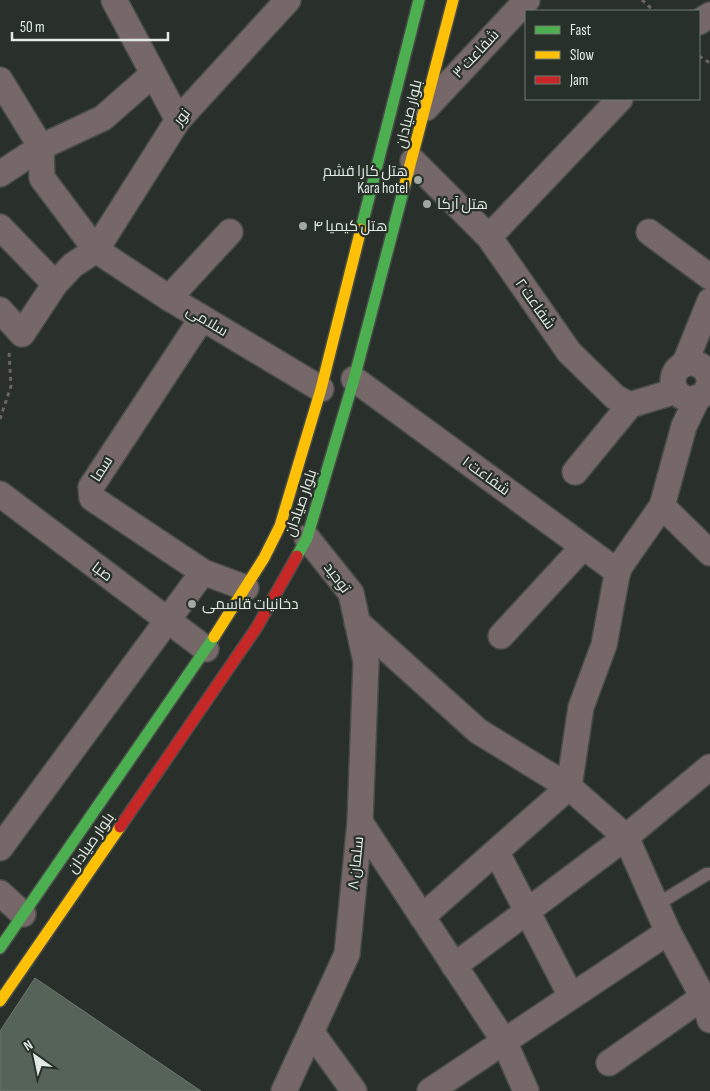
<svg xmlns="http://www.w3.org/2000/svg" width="710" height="1091" font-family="'Sofia Sans Condensed',Cairo,sans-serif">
	<rect width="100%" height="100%" fill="#292f2a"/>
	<polygon fill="#556358" stroke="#6b786e" points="35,978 201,1091 0,1091 0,1031"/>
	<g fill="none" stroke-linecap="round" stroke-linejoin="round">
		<defs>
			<polyline id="lane" points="656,905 707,874 710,874"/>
			<g id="street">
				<polyline points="114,0 178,120"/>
				<polyline points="699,22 710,15"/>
				<polyline points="0,80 41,147 42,178 96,250 169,298 321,389"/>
				<polyline points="426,108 527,0"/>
				<polyline points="413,161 489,237 569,352 615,397 630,405 676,391"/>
				<polyline points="0,174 41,147 103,118 153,74"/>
				<polyline points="0,227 55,284"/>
				<polyline points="649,232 710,277"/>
				<polyline points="489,237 620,99"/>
				<polyline points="169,298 230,232"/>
				<polyline points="0,310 22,334 55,284 73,265 96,250 178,120 288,0"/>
				<polyline points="202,318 91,487 92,498 203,572 246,588"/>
				<circle cx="691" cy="381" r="18"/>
				<polyline points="685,363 710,301"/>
				<polyline points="354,379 618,572"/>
				<polyline points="575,472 630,405"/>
				<polyline points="0,494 206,649"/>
				<polyline points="662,506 710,553"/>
				<polyline points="357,622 478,731 569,787 581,707 604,645 618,569 662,506 684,426 698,397"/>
				<polyline points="501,636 583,547"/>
				<polyline points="360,822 504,1041 526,1091"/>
				<polyline points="0,848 203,572"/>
				<polyline points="497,853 571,996"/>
				<polyline points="0,893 23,914"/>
				<polyline points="422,917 569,787 626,837 668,932 703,997 710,1020"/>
				<polyline points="454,966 626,837 710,767"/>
				<polyline points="312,1033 354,1091"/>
				<polyline points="609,1063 703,997"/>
				<polyline points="284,1091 347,954 360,822 366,662 351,593 307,538"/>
				<polyline points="430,1091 668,932"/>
			</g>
			<g id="fast">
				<polyline points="361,229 419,0"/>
				<polyline points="297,556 307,538 354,379 405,184"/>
				<polyline points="0,948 214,637"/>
			</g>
			<g id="slow">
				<polyline points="405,184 453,0"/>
				<polyline points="214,637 264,558 280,526 321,389 361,229"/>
				<polyline points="0,1001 120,827"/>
			</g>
			<polyline id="jam" points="120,827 257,627 297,556"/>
		</defs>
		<use href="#lane" stroke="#484c48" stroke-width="15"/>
		<use href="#street" stroke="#484c48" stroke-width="28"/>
		<use href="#fast" stroke="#484c48" stroke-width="14"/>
		<use href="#slow" stroke="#484c48" stroke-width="14"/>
		<use href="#jam" stroke="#484c48" stroke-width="14"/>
		<g stroke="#6a6463" stroke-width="3" stroke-dasharray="4 4" stroke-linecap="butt">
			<polyline points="642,0 654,11"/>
			<polyline points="699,56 710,63"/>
			<polyline points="0,419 11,386 9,352"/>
		</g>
		<use href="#lane" stroke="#766869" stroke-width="12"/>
		<use href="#street" stroke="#766869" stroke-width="25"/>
		<use href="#fast" stroke="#4caf50" stroke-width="11"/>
		<use href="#slow" stroke="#ffc107" stroke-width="11"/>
		<use href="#jam" stroke="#c62828" stroke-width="11"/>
	</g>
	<g fill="#a2a8a2" stroke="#273129" stroke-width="2">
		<circle cx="418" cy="180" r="5"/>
		<circle cx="427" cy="204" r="5"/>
		<circle cx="303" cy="226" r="5"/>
		<circle cx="192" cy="604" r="5"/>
	</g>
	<g text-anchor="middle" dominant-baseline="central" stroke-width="4.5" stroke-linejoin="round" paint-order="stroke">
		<g font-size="15" fill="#e3e9e3" stroke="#273129">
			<text transform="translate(476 54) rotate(-47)">شفاعت ۳</text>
			<text transform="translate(409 114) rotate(-76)">بلوار صیادان</text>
			<text transform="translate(182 117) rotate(-51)">نور</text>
			<text transform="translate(535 304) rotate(55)">شفاعت ۲</text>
			<text transform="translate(207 321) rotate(31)">سلامی</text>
			<text transform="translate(102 469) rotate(-57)">سما</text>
			<text transform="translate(486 476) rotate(36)">شفاعت ۱</text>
			<text transform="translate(301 503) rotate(-71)">بلوار صیادان</text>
			<text transform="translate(102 572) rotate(37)">صبا</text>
			<text transform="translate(337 578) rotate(53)">توحید</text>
			<text transform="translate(91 843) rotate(-55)">بلوار صیادان</text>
			<text transform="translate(356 863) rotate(-84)">سلمان ۸</text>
		</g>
		<g font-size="15" fill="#e3e9e3" stroke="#273129" text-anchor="start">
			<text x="408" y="171" text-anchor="end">هتل کارا قشم<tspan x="408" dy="17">Kara hotel</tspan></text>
			<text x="437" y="204">هتل آرکا</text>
			<text x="313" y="226">هتل کیمیا ۴</text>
			<text x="202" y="604">دخانیات قاسمی</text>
		</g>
	</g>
	<rect x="525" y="10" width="175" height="90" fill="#273129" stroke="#727b73"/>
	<rect x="535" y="26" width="25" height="8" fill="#4caf50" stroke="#727b73"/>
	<text x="570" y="35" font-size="15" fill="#e3e9e3">Fast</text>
	<rect x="535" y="51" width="25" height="8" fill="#ffc107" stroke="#727b73"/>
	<text x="570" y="60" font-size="15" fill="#e3e9e3">Slow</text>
	<rect x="535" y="76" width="25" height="8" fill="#c62828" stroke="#727b73"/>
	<text x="570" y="85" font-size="15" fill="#e3e9e3">Jam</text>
	<g transform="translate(35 1056) rotate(327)" stroke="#273129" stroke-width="4" paint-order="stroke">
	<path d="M0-4L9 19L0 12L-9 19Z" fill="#e3e9e3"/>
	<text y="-8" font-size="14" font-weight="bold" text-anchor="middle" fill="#e3e9e3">N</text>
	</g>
	<path d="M12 32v8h156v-8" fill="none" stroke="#e3e9e3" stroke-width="2.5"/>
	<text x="20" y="32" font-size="15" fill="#e3e9e3" stroke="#273129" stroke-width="4" paint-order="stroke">50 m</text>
</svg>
